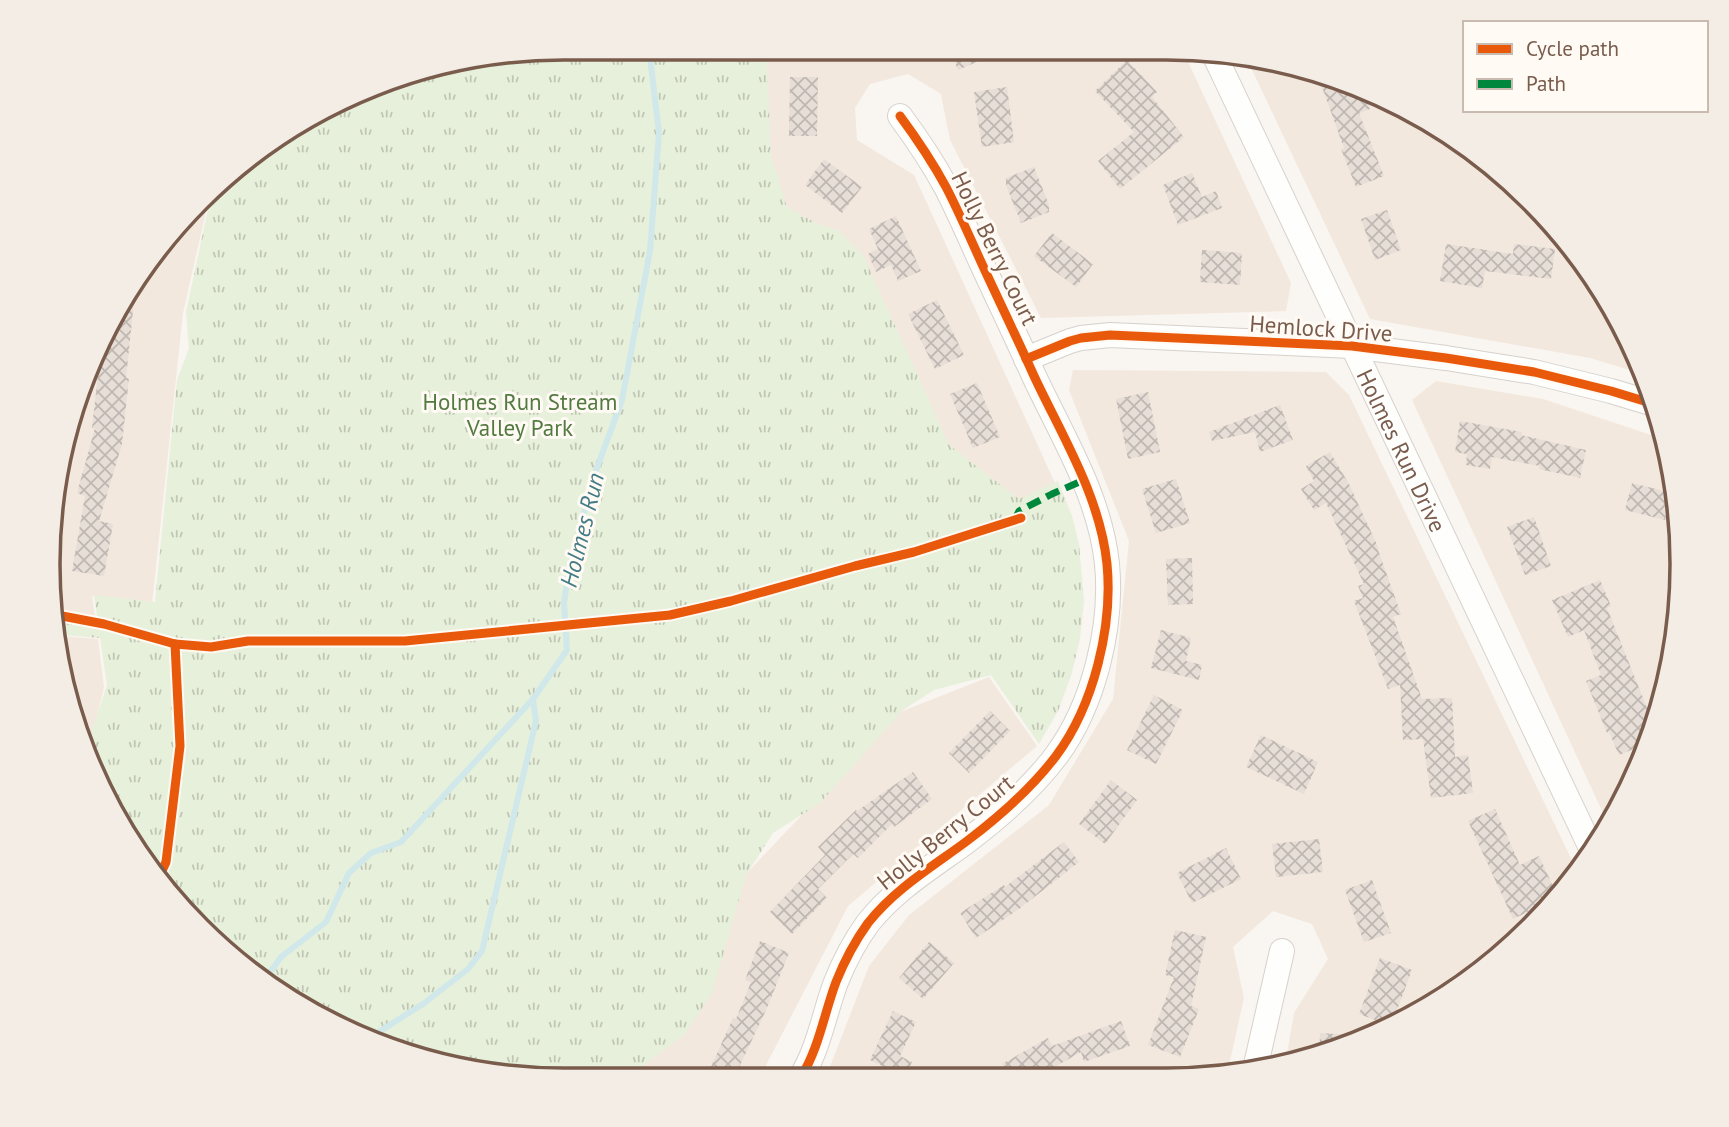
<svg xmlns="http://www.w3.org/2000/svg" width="1729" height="1127" font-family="'PT Sans',sans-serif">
	<defs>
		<pattern id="park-tufts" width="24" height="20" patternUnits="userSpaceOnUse" patternTransform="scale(1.75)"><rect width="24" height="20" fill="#e7f0db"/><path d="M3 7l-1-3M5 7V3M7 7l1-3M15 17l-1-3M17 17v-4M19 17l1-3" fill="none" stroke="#c0c6b4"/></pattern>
		<pattern id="building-cross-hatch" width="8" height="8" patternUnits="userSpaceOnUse" patternTransform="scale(1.75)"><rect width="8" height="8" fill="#e6ded7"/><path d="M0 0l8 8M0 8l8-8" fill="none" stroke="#bfb7b1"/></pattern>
	</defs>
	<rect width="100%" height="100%" fill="#f9f5f0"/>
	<g fill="#f2e8de">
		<polygon points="770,49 1183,51 1291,283 1286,311 1041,318 950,140 941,94 908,74 870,84 855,108 857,140 914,175 1055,483 1017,501 947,447 785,208 768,157 765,62"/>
		<polygon points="1245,55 1393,100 1506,175 1575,249 1628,335 1643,374 1590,358 1370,319"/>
		<polygon points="209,198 183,313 152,604 92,596 96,624 62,621 61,636 98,639 104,687 88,754 65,697 48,531 75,397 154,249"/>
		<polygon points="1073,370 1326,372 1349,395 1577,871 1554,904 1479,973 1393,1027 1299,1062 1285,1065 1294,1013 1328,959 1312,924 1273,911 1233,947 1244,998 1227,1074 1199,1079 826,1077 869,966 909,915 1049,805 1113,699 1129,541 1069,390"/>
		<polygon points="1436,381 1543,399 1666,440 1681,529 1677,630 1654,729 1609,826 1412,400"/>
		<polygon points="989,677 1037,746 848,906 760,1077 629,1076 743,877 900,712"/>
	</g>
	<polygon fill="url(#park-tufts)" points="564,47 772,49 767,61 771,156 787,207 816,223 839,231 863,255 949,445 1019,499 1058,481 1072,516 1079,544 1084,601 1080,639 1071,676 1058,711 1039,744 991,675 934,690 903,710 820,803 773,833 746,875 712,993 684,1035 629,1076 497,1075 366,1040 223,952 117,822 86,748 107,685 100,638 63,635 64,619 98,622 94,595 155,602 177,380 189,348 186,312 211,195 276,134 398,75"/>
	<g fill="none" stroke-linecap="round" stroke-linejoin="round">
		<g stroke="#d0e8ea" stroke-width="6">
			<polyline points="266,978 281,957 326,922 349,873 371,853 401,842 533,699 567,650 564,603 569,568 594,476 622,400 650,251 659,133 649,48"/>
			<polyline points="366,1040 423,1004 468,969 482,951 536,721 533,699"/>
		</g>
	</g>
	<g fill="url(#building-cross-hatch)">
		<polygon points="950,50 1005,50 958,70"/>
		<polygon points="1127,60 1157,92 1152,97 1184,137 1120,189 1098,161 1134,132 1095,91"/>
		<polygon points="790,77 818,77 817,136 789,136"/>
		<polygon points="1335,82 1364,91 1370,109 1359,113 1384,176 1356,187 1341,149 1344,148 1322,87"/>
		<polygon points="1007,87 1014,142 982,147 974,92"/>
		<polygon points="824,159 862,187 842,213 805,185"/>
		<polygon points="1034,167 1049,205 1049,212 1021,223 1006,185 1006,178"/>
		<polygon points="1192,173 1202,197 1216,191 1222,208 1178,225 1163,185"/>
		<polygon points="1387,210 1401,250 1375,260 1361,219"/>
		<polygon points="896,216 921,271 898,281 891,265 876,272 868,254 878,249 869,229"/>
		<polygon points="1052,233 1093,264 1076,287 1034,256"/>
		<polygon points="1446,244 1513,254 1514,244 1555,249 1551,279 1485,271 1482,288 1440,281"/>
		<polygon points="1202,250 1242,253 1240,285 1200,282"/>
		<polygon points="136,283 126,378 129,378 122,444 99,521 113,524 104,576 72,571 85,496 77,493 95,428 92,428 100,357 97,357"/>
		<polygon points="937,300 964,355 935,369 908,314"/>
		<polygon points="977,383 1000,437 973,448 950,394"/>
		<polygon points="1148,392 1160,452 1128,459 1116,399"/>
		<polygon points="1280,405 1293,440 1260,452 1255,432 1212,441 1209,432"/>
		<polygon points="1460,421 1522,432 1521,435 1586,450 1580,478 1539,469 1540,466 1492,457 1490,469 1466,465 1467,454 1455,452"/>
		<polygon points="1330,452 1349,484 1379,549 1378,550 1401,614 1393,617 1422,699 1452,698 1455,757 1468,755 1473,793 1431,798 1423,739 1403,740 1400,685 1388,689 1354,601 1363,598 1358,586 1364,584 1326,503 1314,510 1301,489 1314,481 1306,466"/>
		<polygon points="1176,479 1190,523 1156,533 1142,489"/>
		<polygon points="1632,483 1672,493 1665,520 1625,510"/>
		<polygon points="1534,517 1551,566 1525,575 1507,527"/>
		<polygon points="1192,558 1193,604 1168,605 1166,559"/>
		<polygon points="1600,580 1611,606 1607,608 1655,728 1648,743 1619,755 1609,732 1607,733 1586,681 1601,675 1584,630 1568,637 1552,600"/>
		<polygon points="1161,630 1191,638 1186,661 1202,665 1199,680 1151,668"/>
		<polygon points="1154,695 1183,710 1156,764 1127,750"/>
		<polygon points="990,711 1010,731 969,773 949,753"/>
		<polygon points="1261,735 1318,762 1304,794 1246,767"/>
		<polygon points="913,772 932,799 894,827 892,824 858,858 853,854 818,889 827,898 792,934 770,912 825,855 818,847 856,810 857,811"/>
		<polygon points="1111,780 1137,800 1105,844 1079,824"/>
		<polygon points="1495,809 1520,865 1539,856 1558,897 1513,919 1468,821"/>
		<polygon points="1319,839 1323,872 1276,877 1272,844"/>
		<polygon points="1064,842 1079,862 1019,909 976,938 960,913 1004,885 1005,887"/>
		<polygon points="1226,848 1241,879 1192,903 1177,873"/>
		<polygon points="1372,880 1391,933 1364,942 1345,890"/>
		<polygon points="1175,930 1206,937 1191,1006 1199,1009 1180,1057 1148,1045 1174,977 1165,975"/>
		<polygon points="760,941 789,953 767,1008 735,1076 726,1076 710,1069 733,1018 736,1019 751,982 745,980"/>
		<polygon points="929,942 954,963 923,999 899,978"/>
		<polygon points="1380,958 1412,970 1391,1026 1359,1014"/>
		<polygon points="893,1011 916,1022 900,1056 912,1062 905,1077 870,1060"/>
		<polygon points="1121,1021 1130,1046 1084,1062 1081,1052 1035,1078 1010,1078 1002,1064 1048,1038 1052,1046"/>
		<polygon points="1320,1033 1370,1036 1319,1055"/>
	</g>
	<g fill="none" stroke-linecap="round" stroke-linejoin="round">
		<defs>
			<g id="street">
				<path id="s1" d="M 1213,52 L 1592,850"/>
				<polyline points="1026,359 1070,341 1081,338 1110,335 1352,346 1446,358 1534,372 1611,391 1654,404"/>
				<polyline points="1255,1069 1282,951"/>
				<path d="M 801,1077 C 819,1048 824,1014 836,982 C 844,962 855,941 868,923 C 896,888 932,867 967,841 C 1000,816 1031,789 1056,756 C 1094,705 1113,626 1107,564 C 1100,496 1062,436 1034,376 C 1017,338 999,301 982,264 C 970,238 959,212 946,187 C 933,163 917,139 900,116"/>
			</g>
		</defs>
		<use href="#street" stroke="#d7d1cb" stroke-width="26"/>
		<use href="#street" stroke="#fefefd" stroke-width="24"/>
		<polyline stroke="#00873e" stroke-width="7" stroke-dasharray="14 7" stroke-linecap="butt" points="1014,521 1019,511 1052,494 1084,480"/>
		<defs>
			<g id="cycleway">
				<polyline points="1026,359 1070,341 1081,338 1110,335 1352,346 1446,358 1534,372 1611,391 1654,404"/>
				<polyline points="57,615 104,624 175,644 211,647 248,641 405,641 670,615 731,601 855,566 914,552 1021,518"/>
				<polyline points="160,875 166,862 180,746 175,644"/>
				<path d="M 801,1077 C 819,1048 824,1014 836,982 C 844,962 855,941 868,923 C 896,888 932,867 967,841 C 1000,816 1031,789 1056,756 C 1094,705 1113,626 1107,564 C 1100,496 1062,436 1034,376 C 1017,338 999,301 982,264 C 970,238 959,212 946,187 C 933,163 917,139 900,116"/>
			</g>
		</defs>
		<use href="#cycleway" stroke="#fffaf3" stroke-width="13"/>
		<use href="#cycleway" stroke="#e8590c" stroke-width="9"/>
	</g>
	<g text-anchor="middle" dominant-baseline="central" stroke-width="6" stroke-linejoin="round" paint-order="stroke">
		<g font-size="23" fill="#7a5c4d" stroke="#fffaf3">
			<text transform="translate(995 248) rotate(64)">Holly Berry Court</text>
			<text transform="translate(1321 328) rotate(4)">Hemlock Drive</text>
			<text stroke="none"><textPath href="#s1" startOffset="441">Holmes Run Drive</textPath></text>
			<text transform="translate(945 832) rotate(-39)">Holly Berry Court</text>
		</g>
		<g font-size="23" fill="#537a41" stroke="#fffaf3">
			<text x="520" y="401">Holmes Run Stream<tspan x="520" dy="26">Valley Park</tspan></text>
		</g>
		<g font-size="24" font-style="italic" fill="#437c86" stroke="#fffaf3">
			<text transform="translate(582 530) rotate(-76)">Holmes Run</text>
		</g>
	</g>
	<path d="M0 0H1729V1127H0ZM564 60H1166A504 504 0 0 1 1670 564V564A504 504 0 0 1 1166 1068H564A504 504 0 0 1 60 564V564A504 504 0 0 1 564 60Z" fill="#f4ede6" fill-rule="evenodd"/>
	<path fill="none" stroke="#7a5c4d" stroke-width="3.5" d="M564 60H1166A504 504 0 0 1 1670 564V564A504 504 0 0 1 1166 1068H564A504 504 0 0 1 60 564V564A504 504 0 0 1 564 60Z"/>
	<rect x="1463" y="21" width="245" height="91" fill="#fffaf3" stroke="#cabbb1" stroke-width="2"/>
	<rect x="1477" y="44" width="35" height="10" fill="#e8590c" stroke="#cabbb1" stroke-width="2"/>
	<text x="1526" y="56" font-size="21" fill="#7a5c4d">Cycle path</text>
	<rect x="1477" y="79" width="35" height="10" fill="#00873e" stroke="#cabbb1" stroke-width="2"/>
	<text x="1526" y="91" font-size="21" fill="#7a5c4d">Path</text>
</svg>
